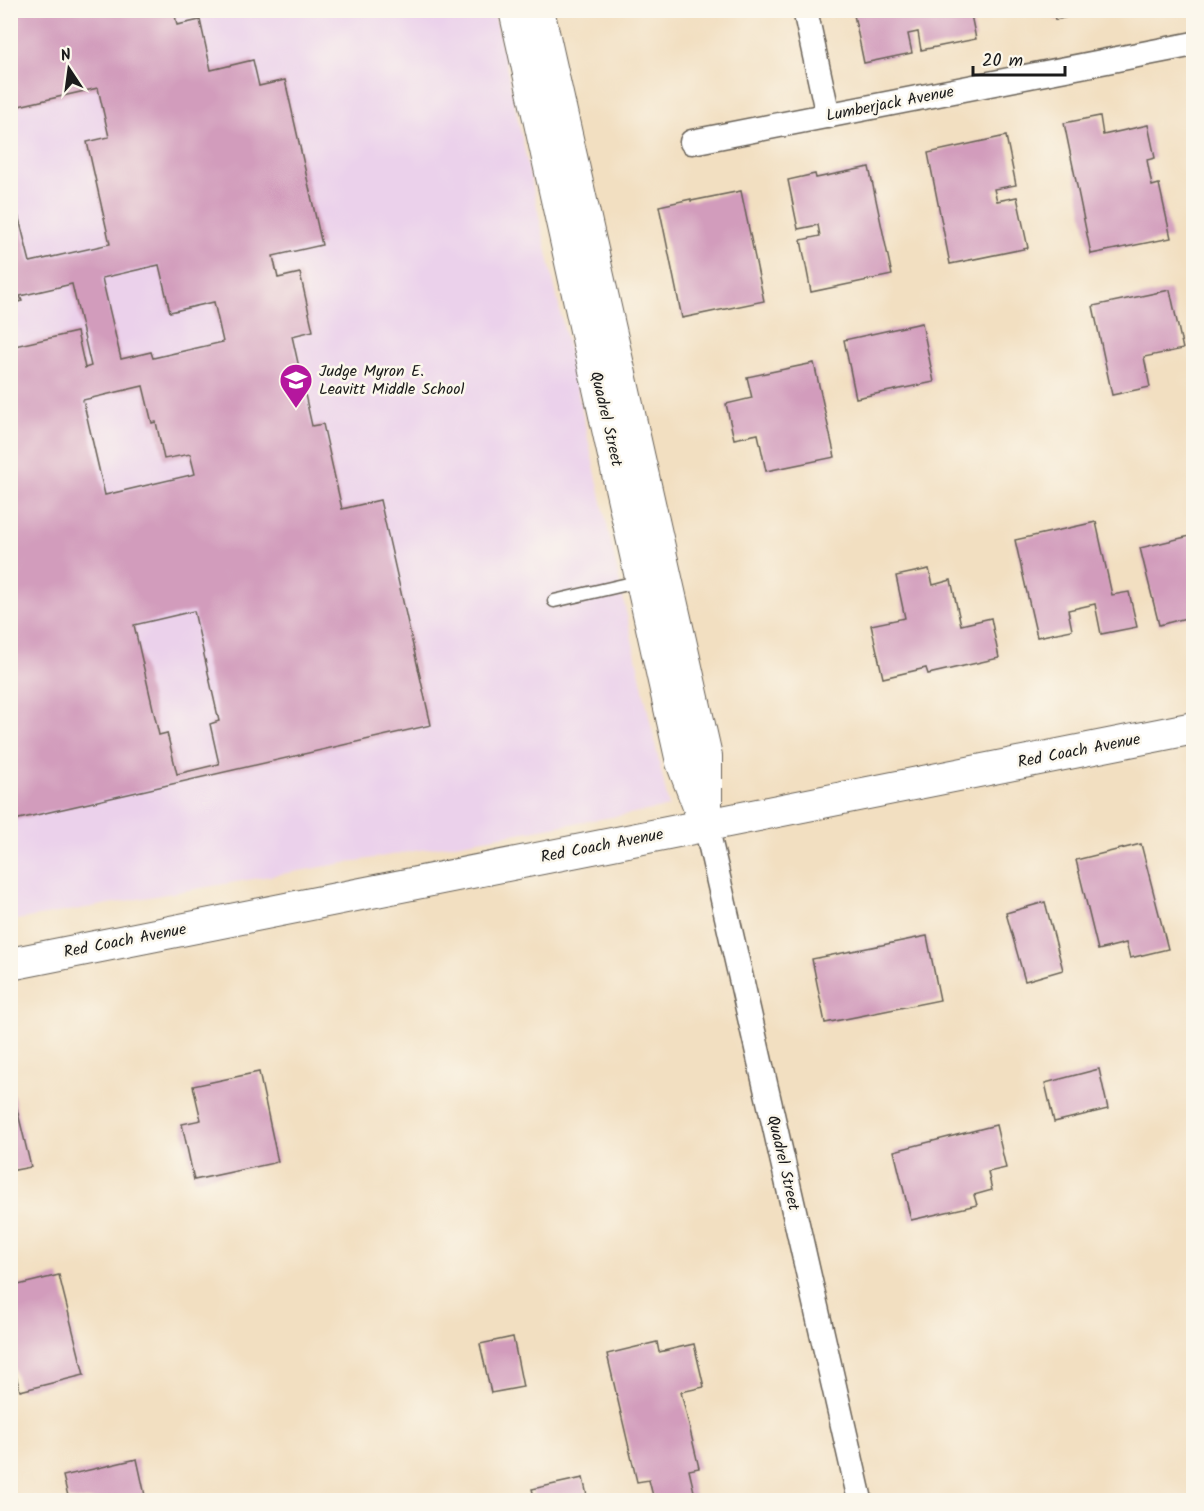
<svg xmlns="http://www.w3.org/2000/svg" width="1204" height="1511" font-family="Kalam,sans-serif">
	<rect width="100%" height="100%" fill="#fbf7ec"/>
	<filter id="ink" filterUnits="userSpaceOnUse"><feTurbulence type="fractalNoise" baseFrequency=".0167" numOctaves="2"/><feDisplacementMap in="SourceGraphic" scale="12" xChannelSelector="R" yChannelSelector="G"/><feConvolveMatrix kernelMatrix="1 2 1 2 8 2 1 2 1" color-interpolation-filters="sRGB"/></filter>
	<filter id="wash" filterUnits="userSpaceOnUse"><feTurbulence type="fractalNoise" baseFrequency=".008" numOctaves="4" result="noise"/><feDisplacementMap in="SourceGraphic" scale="24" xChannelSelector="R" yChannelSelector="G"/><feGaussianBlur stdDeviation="1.35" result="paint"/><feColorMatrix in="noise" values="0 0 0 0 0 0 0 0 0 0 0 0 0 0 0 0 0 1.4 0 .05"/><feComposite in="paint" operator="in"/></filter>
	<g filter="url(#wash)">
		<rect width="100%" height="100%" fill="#f2dfc1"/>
		<polygon fill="#ebd1eb" points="11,11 494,11 669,807 11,921"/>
		<g id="blocks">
			<g fill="#d29cbc" fill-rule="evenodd">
				<path d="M 10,10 L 174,10 L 177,25 L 200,20 L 211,70 L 253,60 L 259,86 L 285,80 L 322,245 L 273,256 L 278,278 L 300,273 L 313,331 L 292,336 L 312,426 L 323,424 L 342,509 L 380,500 L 431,725 L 10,821 L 10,347 L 77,332 L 85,368 L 91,366 L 72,284 L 20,296 L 22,301 L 10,304 L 10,183 L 30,262 L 110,244 L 87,142 L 109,137 L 98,88 L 10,108 ZM 159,265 L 170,312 L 214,302 L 223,342 L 153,358 L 151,352 L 121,359 L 102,278 ZM 143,386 L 152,423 L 156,422 L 164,459 L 190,454 L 195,474 L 105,495 L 83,400 ZM 194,611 L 219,721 L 210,724 L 219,764 L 177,774 L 167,733 L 159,735 L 134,625 Z"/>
				<polygon points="853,10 970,10 976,39 921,50 918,32 908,34 912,53 864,63"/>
				<polygon points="1053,10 1092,10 1092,11 1055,20"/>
				<polygon points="1100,116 1103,135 1148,125 1155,158 1147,160 1152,186 1159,184 1171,238 1091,254 1064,123"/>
				<polygon points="1006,136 1016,185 994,189 997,201 1017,197 1028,248 950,264 928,153"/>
				<polygon points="869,167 892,275 811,292 801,240 820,236 818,225 798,229 788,180 815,174 816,178"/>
				<polygon points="741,191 764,301 682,318 659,206 691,199 691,201"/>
				<polygon points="1170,290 1183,349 1144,357 1150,387 1112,395 1093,306"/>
				<polygon points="922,323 934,382 856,398 844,340"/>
				<polygon points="814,363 835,457 766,471 758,434 734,439 726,404 752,398 747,377"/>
				<polygon points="1096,522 1112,595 1129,592 1137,627 1101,634 1095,604 1068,610 1072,630 1037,637 1015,540"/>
				<polygon points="1194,535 1194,616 1159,625 1140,548"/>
				<polygon points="929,569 933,585 951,580 961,625 991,618 999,658 928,674 926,668 883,678 871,625 905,618 896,576"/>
				<polygon points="1141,844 1168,949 1130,958 1126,943 1098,950 1076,860"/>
				<polygon points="1045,902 1063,970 1025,981 1006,913"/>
				<polygon points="927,936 940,1000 825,1023 812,959"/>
				<polygon points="1099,1069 1108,1109 1054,1122 1045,1083"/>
				<polygon points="259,1072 278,1162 194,1180 182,1124 201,1120 193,1086"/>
				<polygon points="10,1080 31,1167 10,1171"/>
				<polygon points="996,1125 1006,1168 988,1172 992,1190 974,1195 977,1205 911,1220 894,1151"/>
				<polygon points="59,1275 84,1375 20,1391 10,1353 10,1287"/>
				<polygon points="513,1337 523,1387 491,1393 480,1344"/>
				<polygon points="657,1342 659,1352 694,1344 704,1387 681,1392 699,1468 689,1470 696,1500 654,1500 649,1480 637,1482 607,1354"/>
				<polygon points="137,1459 146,1500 69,1500 63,1476"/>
				<polygon points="583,1478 588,1500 535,1500 532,1489"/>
			</g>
		</g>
	</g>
	<g filter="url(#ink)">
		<use href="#blocks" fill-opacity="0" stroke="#676056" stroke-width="1.5"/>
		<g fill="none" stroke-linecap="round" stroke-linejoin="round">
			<defs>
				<polyline id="service" points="554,601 641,581"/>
				<g id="minor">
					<polyline points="805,10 828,116"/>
					<polyline points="692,142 1194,44"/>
					<polyline points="706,825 860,1500"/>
				</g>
				<g id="tertiary">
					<polyline points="515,10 682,762 706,825"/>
					<polyline points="538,10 706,756 706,806"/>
					<polyline points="10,964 1194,728"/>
				</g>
			</defs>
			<use href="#service" stroke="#676056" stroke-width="15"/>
			<use href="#minor" stroke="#676056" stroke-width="27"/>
			<use href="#tertiary" stroke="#676056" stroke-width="34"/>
			<use href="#service" stroke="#fff" stroke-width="12"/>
			<use href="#minor" stroke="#fff" stroke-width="24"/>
			<use href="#tertiary" stroke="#fff" stroke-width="32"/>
		</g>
	</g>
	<defs>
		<symbol id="school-pin" viewBox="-11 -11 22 30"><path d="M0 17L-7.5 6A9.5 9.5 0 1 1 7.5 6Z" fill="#b5179e" stroke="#fbf7ec"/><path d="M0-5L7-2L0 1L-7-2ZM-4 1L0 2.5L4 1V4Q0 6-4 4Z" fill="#fff"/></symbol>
	</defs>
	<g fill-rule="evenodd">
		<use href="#school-pin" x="277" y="361" width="38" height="52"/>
	</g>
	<g text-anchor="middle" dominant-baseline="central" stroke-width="5" stroke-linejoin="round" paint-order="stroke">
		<g font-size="16" fill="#1c1c1c" stroke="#fbf7ec">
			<text transform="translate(890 104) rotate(-11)">Lumberjack Avenue</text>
			<text transform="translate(606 419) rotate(77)">Quadrel Street</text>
			<text transform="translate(1079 751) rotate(-11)">Red Coach Avenue</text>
			<text transform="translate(602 846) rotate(-11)">Red Coach Avenue</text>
			<text transform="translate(125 941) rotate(-11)">Red Coach Avenue</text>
			<text transform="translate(783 1163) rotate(77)">Quadrel Street</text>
		</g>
		<g font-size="16" fill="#1c1c1c" stroke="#fbf7ec" text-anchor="start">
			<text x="319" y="371">Judge Myron E.<tspan x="319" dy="18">Leavitt Middle School</tspan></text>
		</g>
	</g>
	<rect width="1204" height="1511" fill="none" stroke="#fbf7ec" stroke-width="36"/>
	<g transform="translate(69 69) rotate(347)" stroke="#fbf7ec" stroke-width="4.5" paint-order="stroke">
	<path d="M0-4.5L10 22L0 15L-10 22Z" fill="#1c1c1c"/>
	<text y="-9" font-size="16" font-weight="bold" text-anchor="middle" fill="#1c1c1c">N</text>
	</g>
	<path d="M973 66v9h92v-9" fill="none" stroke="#1c1c1c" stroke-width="3"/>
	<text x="982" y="66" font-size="18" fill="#1c1c1c" stroke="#fbf7ec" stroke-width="4.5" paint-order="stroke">20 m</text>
</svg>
